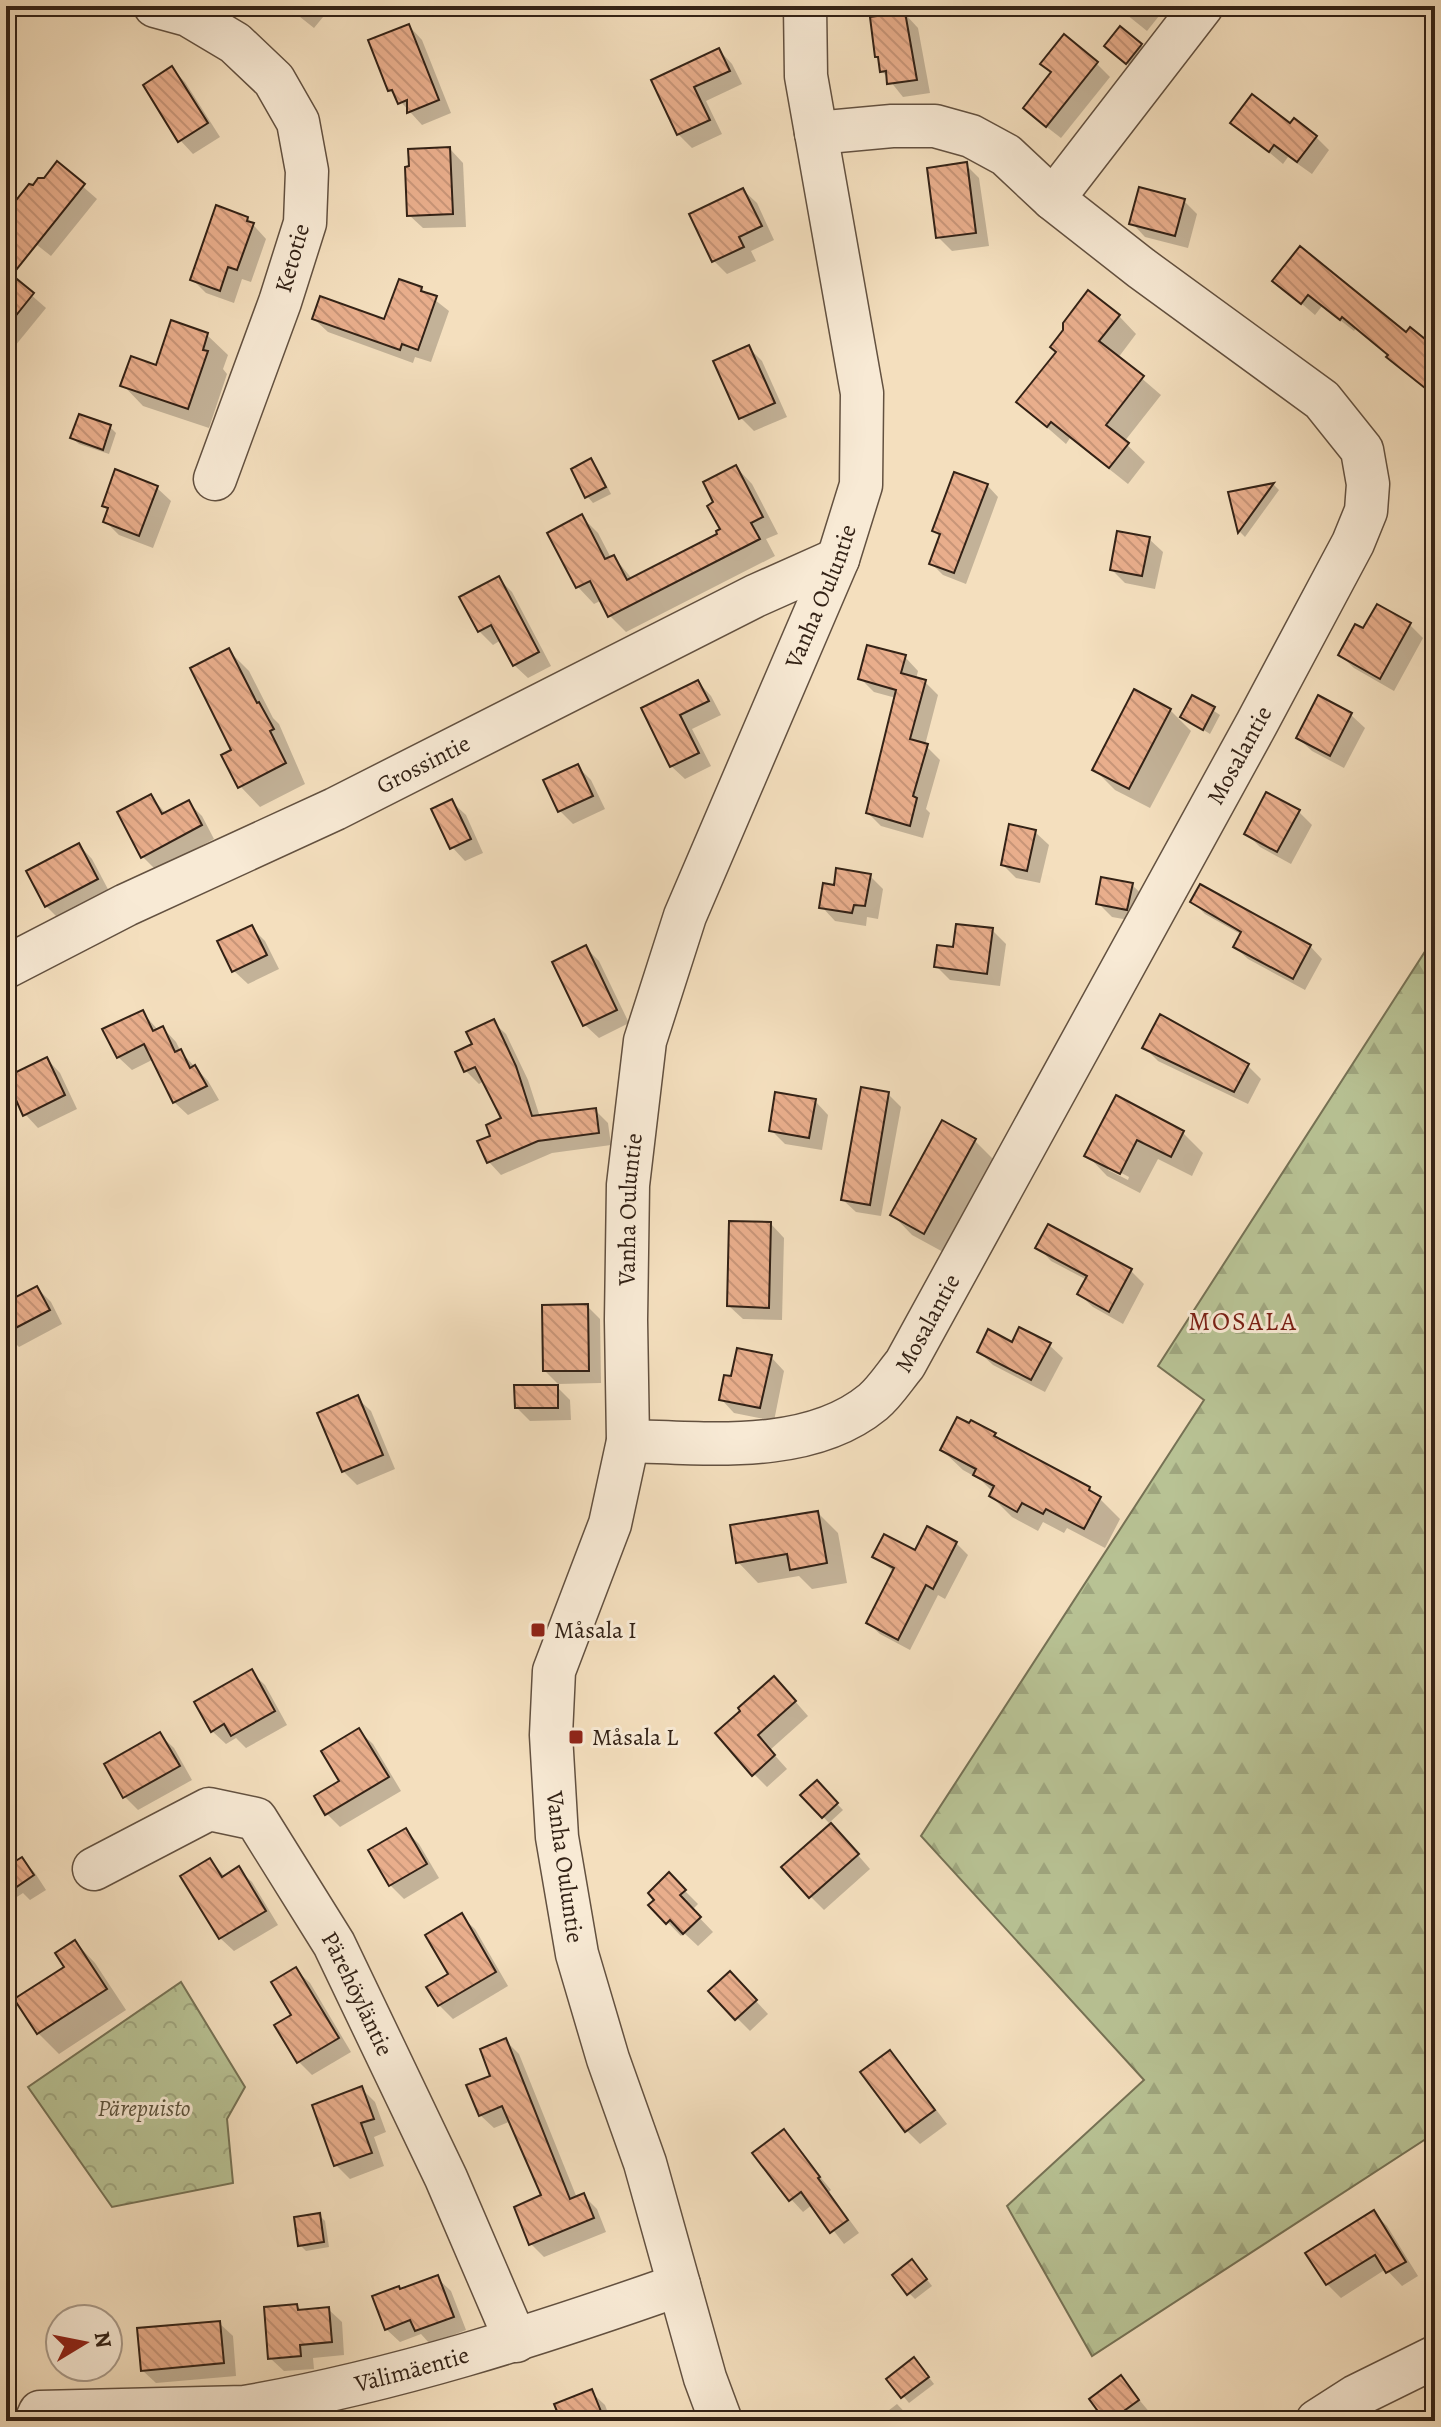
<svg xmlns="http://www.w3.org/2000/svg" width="1441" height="2427" font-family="Alegreya,serif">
	<defs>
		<pattern id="forest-firs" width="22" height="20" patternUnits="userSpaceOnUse" patternTransform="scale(2)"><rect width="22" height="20" fill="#b8c294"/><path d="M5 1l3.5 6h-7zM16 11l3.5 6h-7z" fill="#9fa67f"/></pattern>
		<pattern id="park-crowns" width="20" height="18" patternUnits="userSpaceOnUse" patternTransform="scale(2)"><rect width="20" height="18" fill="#b8c294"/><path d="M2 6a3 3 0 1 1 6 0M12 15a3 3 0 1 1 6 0" fill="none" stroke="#9fa67f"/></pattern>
		<pattern id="building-back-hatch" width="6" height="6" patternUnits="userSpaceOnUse" patternTransform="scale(2)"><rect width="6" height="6" fill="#e9ae8c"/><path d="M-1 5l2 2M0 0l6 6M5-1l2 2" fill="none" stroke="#c89578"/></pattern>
	</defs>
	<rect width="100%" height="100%" fill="#f4dfbe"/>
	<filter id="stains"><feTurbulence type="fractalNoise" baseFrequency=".0025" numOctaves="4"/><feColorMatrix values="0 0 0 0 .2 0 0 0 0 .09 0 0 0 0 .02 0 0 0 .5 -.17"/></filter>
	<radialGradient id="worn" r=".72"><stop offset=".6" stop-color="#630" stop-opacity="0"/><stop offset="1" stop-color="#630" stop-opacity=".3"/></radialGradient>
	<polygon fill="url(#forest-firs)" stroke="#767255" stroke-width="2" points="1435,936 1435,2133 1092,2356 1007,2206 1144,2080 921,1836 1204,1400 1158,1366"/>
	<polygon fill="url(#park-crowns)" stroke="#767255" stroke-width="2" points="181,1982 245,2087 227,2119 233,2183 112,2207 28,2087"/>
	<g fill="#0003" fill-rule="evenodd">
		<polygon points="278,6 332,6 314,28 290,9 287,13"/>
		<polygon points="1116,6 1167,6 1147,31"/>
		<polygon points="905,14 918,28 930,93 903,97 882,71 877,56"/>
		<polygon points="409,26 422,40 451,113 422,125 390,90"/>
		<polygon points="1141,45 1147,51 1133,68 1113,52"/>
		<polygon points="719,50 732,64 742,84 706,101 722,134 692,148 678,134 654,81"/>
		<polygon points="1096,63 1110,77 1061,138 1039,121"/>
		<polygon points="172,69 185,82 220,137 193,154 180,140"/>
		<polygon points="1233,122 1290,126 1316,137 1329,150 1312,174 1288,157 1283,164"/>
		<polygon points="450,149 463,163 466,227 423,228 409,215 411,168"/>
		<polygon points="57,164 97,199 51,256 18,230 6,216 45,180"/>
		<polygon points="966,165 979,178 989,246 952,251 938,237"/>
		<polygon points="743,190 757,203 774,240 751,251 756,261 727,274 714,261"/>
		<polygon points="1184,201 1197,214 1188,248 1145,237 1132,223"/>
		<polygon points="247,218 266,239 251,282 242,279 234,303 206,293 192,279"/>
		<polygon points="6,273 46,308 15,346 6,339"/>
		<polygon points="1275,281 1435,349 1435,395 1356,328 1354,331 1322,306 1315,315"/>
		<polygon points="421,289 449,311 431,362 415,357 413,363 328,332 314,319 386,321"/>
		<polygon points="1119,316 1136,334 1118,358 1161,395 1124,442 1145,462 1128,484 1070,438 1066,444 1018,402 1058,352"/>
		<polygon points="207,335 228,355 223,369 227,374 209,428 143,406 123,385 157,367"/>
		<polygon points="749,348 762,361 787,417 754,431 741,418"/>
		<polygon points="6,426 16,435 6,448"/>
		<polygon points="110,427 116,433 109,454 79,444 72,438"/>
		<polygon points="591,460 597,467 611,494 593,503 587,496"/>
		<polygon points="736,467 752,484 778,534 766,539 775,556 626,632 610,616 602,600 594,604 578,587 582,517 598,533 611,558 614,557 633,580 720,535 722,530 716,503"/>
		<polygon points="987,485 998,497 966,584 943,575 932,564 941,538 935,531"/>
		<polygon points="1274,485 1279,490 1245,537 1240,532 1231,494"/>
		<polygon points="157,488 171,501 153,548 119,535 106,522 110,511 104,505"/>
		<polygon points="1149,539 1163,552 1155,589 1125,583 1112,570"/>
		<polygon points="498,578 512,592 551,666 528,678 514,665 501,640 493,645 479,631"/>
		<polygon points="1377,607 1410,625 1423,638 1394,691 1354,668 1340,655 1364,631"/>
		<polygon points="229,651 249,671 273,718 279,724 305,784 260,807 240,786 234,751"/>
		<polygon points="905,657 918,671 916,679 925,682 938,695 925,745 940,760 926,809 930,813 923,838 881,826 868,813 896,698 874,692 860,678"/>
		<polygon points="698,682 711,696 721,715 692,729 711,766 685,779 671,766 644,709"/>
		<polygon points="1193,697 1220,715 1210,734 1183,717"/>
		<polygon points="1319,698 1351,715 1365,728 1344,768 1312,751 1298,738"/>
		<polygon points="1170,710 1191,731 1150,808 1115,790 1094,769"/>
		<polygon points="577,766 591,780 605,809 573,824 560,811"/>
		<polygon points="151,796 166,814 188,802 202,816 214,839 156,870 142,856"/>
		<polygon points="452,802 466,815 483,853 465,861 452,847"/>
		<polygon points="1299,812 1312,825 1291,864 1260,847 1246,833"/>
		<polygon points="1035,832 1049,845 1040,883 1016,878 1003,865"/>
		<polygon points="79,845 92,859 110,893 60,920 46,906"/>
		<polygon points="870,876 883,889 878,919 867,917 866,926 835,921 822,907 835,887"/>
		<polygon points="1132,885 1146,898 1140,922 1112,917 1099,904"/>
		<polygon points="1192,901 1310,946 1322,959 1305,990 1248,959 1235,947 1242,935 1205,914"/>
		<polygon points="251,927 265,941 279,969 248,984 234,971"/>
		<polygon points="992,930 1006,944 1000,986 950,980 936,966 955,949"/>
		<polygon points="586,948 599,961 629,1023 599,1038 585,1025"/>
		<polygon points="142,1012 158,1030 163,1028 176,1042 181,1052 208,1081 219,1100 188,1115 174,1102 154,1059 132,1070 118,1057"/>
		<polygon points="493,1022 506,1034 528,1080 540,1117 595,1110 608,1123 611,1145 552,1153 501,1175 489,1162 493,1137 504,1119 484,1081 479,1084 466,1071"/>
		<polygon points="1145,1048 1248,1066 1261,1079 1248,1104 1158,1061"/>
		<polygon points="47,1059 60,1073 77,1109 38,1128 25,1114"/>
		<polygon points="888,1094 901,1107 881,1216 856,1212 843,1200"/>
		<path d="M 1117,1098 L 1183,1133 L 1203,1153 L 1192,1176 L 1158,1159 L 1140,1193 L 1107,1176 L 1087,1155 ZM 1108,1166 L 1129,1177 L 1128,1180 L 1108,1170 Z"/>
		<polygon points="815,1101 828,1115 822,1150 785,1144 771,1130"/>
		<polygon points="975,1141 995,1161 945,1253 912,1235 892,1214"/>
		<polygon points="6,1211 17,1233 6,1238"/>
		<polygon points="771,1224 784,1238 782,1320 743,1319 729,1306"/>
		<polygon points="1038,1247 1131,1271 1144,1284 1123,1324 1093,1307 1079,1294 1087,1280 1051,1261"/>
		<polygon points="37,1288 51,1302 62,1324 19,1347 6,1334 6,1304"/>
		<polygon points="587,1306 600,1319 601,1383 558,1384 545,1371"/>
		<polygon points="1013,1344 1049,1345 1063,1358 1045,1392 993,1365 979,1352"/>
		<polygon points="771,1357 784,1371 774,1421 734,1413 721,1399 733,1379"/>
		<polygon points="557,1387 570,1400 571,1420 530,1421 517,1408"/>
		<polygon points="357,1398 371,1411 395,1469 357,1485 343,1471"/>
		<polygon points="995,1435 1004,1444 1089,1488 1120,1519 1105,1548 1067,1528 1064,1533 1043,1522 1038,1531 1012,1517 991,1496 993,1492 981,1480 963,1470 942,1450"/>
		<polygon points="818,1513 838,1533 847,1583 812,1589 799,1576 758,1583 738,1562"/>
		<polygon points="956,1543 968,1555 945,1599 938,1595 910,1650 880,1634 868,1623 894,1572 875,1556 915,1553"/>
		<polygon points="251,1672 265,1685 287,1725 246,1748 236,1738 226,1744 212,1731"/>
		<polygon points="787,1692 808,1716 770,1750 787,1769 767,1787 754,1774 743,1711"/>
		<polygon points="359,1731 373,1744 401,1791 340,1827 327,1814"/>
		<polygon points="160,1735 174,1748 192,1780 138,1810 125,1797"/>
		<polygon points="817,1783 843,1810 829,1823 803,1795"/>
		<polygon points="405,1830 419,1844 439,1878 404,1899 390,1885 371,1851"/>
		<polygon points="844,1839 870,1869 824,1910 810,1896"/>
		<polygon points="22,1859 35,1873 46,1890 30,1900 23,1893 6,1904 6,1867 7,1869"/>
		<polygon points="210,1860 225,1877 238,1869 252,1882 278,1925 234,1951 220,1938"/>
		<polygon points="669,1875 698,1904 692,1910 713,1932 698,1946 684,1933 681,1936 651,1905"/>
		<polygon points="461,1916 475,1929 508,1986 453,2019 439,2005 429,1988 451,1975"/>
		<polygon points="75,1942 95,1963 126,2010 59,2054 38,2033 17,2000 67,1968"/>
		<polygon points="296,1970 310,1983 351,2052 312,2075 298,2061 294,2016"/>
		<polygon points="743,1987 768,2014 750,2031 711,1992"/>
		<polygon points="506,2041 519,2054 577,2198 583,2195 597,2209 606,2232 544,2257 531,2244 544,2196 511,2121 494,2128 480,2115"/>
		<polygon points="890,2053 903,2066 947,2124 920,2144 907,2131 863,2073"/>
		<polygon points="362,2089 375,2102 386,2132 374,2137 384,2166 350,2179 336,2165"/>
		<polygon points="783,2132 831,2190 829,2192 859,2233 844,2244 813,2204 803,2212 791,2199"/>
		<polygon points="1374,2213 1387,2226 1418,2276 1402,2286 1386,2269 1341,2298 1327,2284"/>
		<polygon points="319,2215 325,2221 329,2247 306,2251 300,2245"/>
		<polygon points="918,2268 932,2286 915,2299 909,2293"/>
		<polygon points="437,2278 451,2291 466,2330 430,2344 421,2334 400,2342 386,2329 402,2291"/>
		<polygon points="297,2306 302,2311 328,2309 342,2322 344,2355 313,2358 314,2369 284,2371 270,2358"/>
		<polygon points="219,2323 233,2336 236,2376 156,2383 142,2370"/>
		<polygon points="920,2366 934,2384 909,2403 889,2379"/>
		<polygon points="1121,2378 1151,2414 1142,2421 1107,2421"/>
		<polygon points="591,2392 605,2405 611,2421 563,2421"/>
		<polygon points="897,2404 913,2421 875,2421"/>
	</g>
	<g fill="url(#building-back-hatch)" stroke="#332216" stroke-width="2">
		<polygon points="905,12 917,80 887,84 886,71 880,72 878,57 875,57 870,17"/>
		<polygon points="409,24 439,100 407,113 407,100 398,104 392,90 388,91 368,40"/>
		<polygon points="1120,26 1142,44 1126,64 1104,46"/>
		<polygon points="1064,34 1098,62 1046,127 1023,108 1051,72 1040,64"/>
		<polygon points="719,48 730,71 694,87 710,120 677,135 651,80"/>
		<polygon points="172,66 208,123 178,142 143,85"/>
		<polygon points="1252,94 1290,123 1294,118 1317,136 1297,162 1274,145 1269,152 1230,123"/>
		<polygon points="450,147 453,214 407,216 405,167 409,166 408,149"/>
		<polygon points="57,161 85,184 12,275 34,293 6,328 6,213 29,184 33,185 38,178 44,178"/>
		<polygon points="967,162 976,233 936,238 927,168"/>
		<polygon points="1139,187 1185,199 1175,236 1129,224"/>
		<polygon points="743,188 762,226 739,237 744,247 712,262 689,214"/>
		<polygon points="216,205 248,217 247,221 254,223 237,270 228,267 220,291 190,280"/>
		<polygon points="1300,246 1406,332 1410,327 1435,347 1435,396 1386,357 1388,355 1342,317 1340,320 1308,295 1301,304 1272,281"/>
		<polygon points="399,279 422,287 421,291 437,296 418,350 402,344 400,350 312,319 320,296 384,319"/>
		<polygon points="1088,290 1120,315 1099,341 1144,376 1106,425 1129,443 1109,468 1051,422 1047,427 1016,402 1056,352 1050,347 1063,330 1063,323"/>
		<polygon points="171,320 208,333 203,350 208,351 188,409 120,386 131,356 156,365"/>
		<polygon points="749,345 775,403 739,419 713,361"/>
		<polygon points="79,414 111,425 103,450 70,438"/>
		<polygon points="591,458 606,487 585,498 571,469"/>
		<polygon points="736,465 763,517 751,523 760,539 608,617 590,581 576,588 547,533 582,514 605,559 614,555 627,580 717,534 716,531 720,529 707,506 713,502 703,482"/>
		<polygon points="115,469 158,486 139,536 103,522 108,508 102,506"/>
		<polygon points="954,472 988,484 954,573 929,564 940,534 932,531"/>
		<polygon points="1274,483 1238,533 1228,492"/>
		<polygon points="1117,531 1150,537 1142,576 1110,570"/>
		<polygon points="499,576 539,652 513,666 491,625 478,632 459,597"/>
		<polygon points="1377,604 1411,623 1380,679 1338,655 1355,624 1363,628"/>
		<polygon points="867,645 906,655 901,673 926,680 910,739 928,744 913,796 917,798 910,826 866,813 896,690 858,679"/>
		<polygon points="229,648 257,703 259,702 274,729 270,731 286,763 238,788 221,755 231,750 190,668"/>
		<polygon points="698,680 709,701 680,715 699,753 670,767 641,708"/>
		<polygon points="1134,689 1171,709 1129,789 1092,770"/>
		<polygon points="1192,695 1215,707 1203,730 1180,717"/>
		<polygon points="1318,695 1352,713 1330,756 1296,738"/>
		<polygon points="578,764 593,796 558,812 543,780"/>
		<polygon points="1266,792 1300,810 1277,852 1244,834"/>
		<polygon points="151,794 162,814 189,800 202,825 141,858 117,812"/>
		<polygon points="452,799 471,839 450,849 431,809"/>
		<polygon points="1009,824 1036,830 1027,871 1001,865"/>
		<polygon points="79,843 98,879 45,907 26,871"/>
		<polygon points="836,868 871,874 865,906 854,905 852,913 819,908 823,883 834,885"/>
		<polygon points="1101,877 1133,883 1127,910 1096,904"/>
		<polygon points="1200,884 1311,945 1293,979 1233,947 1241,932 1190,902"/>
		<polygon points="956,924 993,928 987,974 934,967 937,945 953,947"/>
		<polygon points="252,925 267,955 232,972 217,941"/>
		<polygon points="586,945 617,1010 583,1026 552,962"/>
		<polygon points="143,1010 153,1031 163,1026 175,1052 181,1049 190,1068 195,1065 207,1086 173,1103 144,1044 117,1058 102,1029"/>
		<polygon points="1160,1014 1249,1064 1234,1092 1142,1048"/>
		<polygon points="494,1019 516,1066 532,1116 596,1108 599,1133 538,1141 487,1163 477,1141 490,1136 486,1125 501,1118 475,1067 464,1072 455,1052 472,1044 466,1032"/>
		<polygon points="47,1057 65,1095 23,1116 6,1077"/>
		<polygon points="861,1087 889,1092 870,1205 841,1200"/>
		<polygon points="775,1092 816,1099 809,1138 769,1131"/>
		<polygon points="1116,1095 1184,1131 1171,1157 1137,1140 1120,1174 1084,1156"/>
		<polygon points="942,1120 976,1139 924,1234 890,1215"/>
		<polygon points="729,1221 771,1222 769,1308 727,1306"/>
		<polygon points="1048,1224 1132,1269 1109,1312 1077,1294 1087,1276 1035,1248"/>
		<polygon points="37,1286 50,1310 6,1333 6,1302"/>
		<polygon points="588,1304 589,1371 543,1371 542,1305"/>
		<polygon points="1019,1327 1051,1343 1031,1380 977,1352 988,1329 1012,1342"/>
		<polygon points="737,1348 772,1355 760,1408 719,1400 724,1375 731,1376"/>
		<polygon points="514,1385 558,1385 558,1408 515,1408"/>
		<polygon points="358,1395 383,1455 342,1472 317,1413"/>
		<polygon points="957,1417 969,1423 971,1420 996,1433 994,1436 1090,1487 1089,1490 1101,1497 1084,1529 1046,1509 1043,1514 1022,1503 1017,1512 989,1496 994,1486 973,1475 976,1469 940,1450"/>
		<polygon points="818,1511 827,1563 790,1570 787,1554 736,1563 730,1525"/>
		<polygon points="927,1526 957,1542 933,1589 926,1585 898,1640 866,1623 894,1568 872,1557 884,1534 915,1550"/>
		<polygon points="252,1669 275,1711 231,1736 224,1724 211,1732 194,1702"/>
		<polygon points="774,1676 796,1701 758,1735 775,1755 752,1776 715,1733 740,1711 738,1708"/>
		<polygon points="359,1728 389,1777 325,1815 314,1796 339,1781 321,1751"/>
		<polygon points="160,1732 180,1766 123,1798 104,1764"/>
		<polygon points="817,1780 838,1803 822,1818 800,1795"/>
		<polygon points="831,1823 859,1854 809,1898 781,1867"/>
		<polygon points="406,1828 427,1864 389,1886 368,1850"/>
		<polygon points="22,1857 34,1875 15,1888 6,1874 6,1867"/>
		<polygon points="210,1858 222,1877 239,1866 266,1911 219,1939 180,1876"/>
		<polygon points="669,1872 686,1890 680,1895 701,1917 683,1934 670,1920 666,1924 648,1905 654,1900 648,1893"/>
		<polygon points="462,1913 496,1972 438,2006 426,1987 448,1974 425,1935"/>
		<polygon points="75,1940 107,1989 37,2034 14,1999 64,1967 55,1953"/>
		<polygon points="296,1967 339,2038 297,2063 274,2025 291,2015 271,1982"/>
		<polygon points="730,1971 757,2000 735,2020 708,1991"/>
		<polygon points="506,2038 570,2199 584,2193 594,2218 529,2245 514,2207 541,2195 502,2106 479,2116 466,2085 490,2076 480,2049"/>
		<polygon points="890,2050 935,2110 905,2132 860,2072"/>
		<polygon points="362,2086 374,2119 361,2123 372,2153 334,2166 312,2105"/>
		<polygon points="784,2129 820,2177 818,2178 848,2220 830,2233 801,2192 789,2201 752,2153"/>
		<polygon points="1374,2210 1406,2262 1386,2273 1375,2255 1326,2285 1305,2253"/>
		<polygon points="320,2213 324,2242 298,2246 294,2217"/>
		<polygon points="912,2259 927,2279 907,2295 892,2275"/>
		<polygon points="438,2275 454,2317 415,2331 410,2320 385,2330 372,2296 399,2286 400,2289"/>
		<polygon points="297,2304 298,2310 329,2307 332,2342 300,2345 301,2356 268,2359 264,2307"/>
		<polygon points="220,2321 224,2363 141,2371 137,2328"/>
		<polygon points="914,2357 929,2377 901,2398 886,2379"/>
		<polygon points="1121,2375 1139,2400 1110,2421 1105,2421 1089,2399"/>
		<polygon points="592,2389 602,2414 596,2416 598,2421 561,2421 554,2404"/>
	</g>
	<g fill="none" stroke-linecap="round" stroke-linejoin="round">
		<defs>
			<g id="minor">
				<polyline points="155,6 188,15 235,43 274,80 298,122 307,171 305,223 280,302 215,479"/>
				<polyline points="1053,199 1202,6"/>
				<path id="s1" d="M 6,967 L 126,905 L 335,809 L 755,596 L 838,559"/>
				<path id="s2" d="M 628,1441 C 706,1443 809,1455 873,1402 C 885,1392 895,1376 905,1364 L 1257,723 L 1353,543 L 1366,511 L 1368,484 L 1362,450 L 1322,400 L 1141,268 L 1053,199 L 1006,155 L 971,136 L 935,126 L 892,126 L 816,133"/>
				<path id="s3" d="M 94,1869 L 209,1809 L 256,1819 L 334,1944 L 446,2178 L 516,2341"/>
				<path id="s4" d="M 36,2421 L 40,2412 L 245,2407 C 394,2381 537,2335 679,2285"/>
				<path id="s5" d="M 721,2421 L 705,2378 L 645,2163 L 608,2059 L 577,1954 L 557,1837 L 551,1735 L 554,1671 L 610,1524 L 628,1441 L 626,1320 L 628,1185 L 645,1041 L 685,916 L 838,559 L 861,485 L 862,393 L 806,76 L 805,6"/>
				<polyline points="1317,2421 1356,2396 1435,2357"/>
			</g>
		</defs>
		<use href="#minor" stroke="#635140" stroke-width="45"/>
		<use href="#minor" stroke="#f8ead5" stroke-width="42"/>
	</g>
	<g fill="#8f2418" stroke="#f8ead5" stroke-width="3">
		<rect x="530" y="1622" width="16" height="16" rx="4"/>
		<rect x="568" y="1729" width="16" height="16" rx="4"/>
	</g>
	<g text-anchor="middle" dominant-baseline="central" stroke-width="6" stroke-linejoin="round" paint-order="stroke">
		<g font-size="24" fill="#332216" stroke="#f8ead5">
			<text transform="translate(292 258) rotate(-74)">Ketotie</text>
			<text stroke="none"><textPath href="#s5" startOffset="1896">Vanha Ouluntie</textPath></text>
			<text stroke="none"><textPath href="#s2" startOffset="998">Mosalantie</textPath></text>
			<text stroke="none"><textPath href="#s1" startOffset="464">Grossintie</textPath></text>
			<text stroke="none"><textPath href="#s5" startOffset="1248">Vanha Ouluntie</textPath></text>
			<text stroke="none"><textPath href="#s2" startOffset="350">Mosalantie</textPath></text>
			<text transform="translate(565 1867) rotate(82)">Vanha Ouluntie</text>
			<text stroke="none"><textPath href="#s3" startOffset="380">Pärehöyläntie</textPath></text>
			<text stroke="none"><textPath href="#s4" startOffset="386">Välimäentie</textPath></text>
		</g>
		<g font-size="24" fill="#332216" stroke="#f8ead5" text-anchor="start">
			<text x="554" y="1630">Måsala I</text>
			<text x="592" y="1737">Måsala L</text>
		</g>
		<g font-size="24" font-style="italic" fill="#5b523c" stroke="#f8ead5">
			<text x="144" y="2108">Pärepuisto</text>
		</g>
		<g font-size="26" letter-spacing="2" fill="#7a1f14" stroke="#f8ead5">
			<text x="1243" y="1321">MOSALA</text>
		</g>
	</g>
	<rect width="1441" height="2427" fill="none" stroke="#f4dfbe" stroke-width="32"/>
	<rect x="8" y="8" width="1425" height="2411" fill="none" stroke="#332216" stroke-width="4"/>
	<rect x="16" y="16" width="1409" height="2395" fill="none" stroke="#332216" stroke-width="2"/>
	<g transform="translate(84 2343) rotate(80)"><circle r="38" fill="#f8ead5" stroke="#a99a89" stroke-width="2"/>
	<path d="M0-6L14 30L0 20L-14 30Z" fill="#8f2418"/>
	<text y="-12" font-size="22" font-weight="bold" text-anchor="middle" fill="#332216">N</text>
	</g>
	<rect width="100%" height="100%" filter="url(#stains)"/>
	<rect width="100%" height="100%" fill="url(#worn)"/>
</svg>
